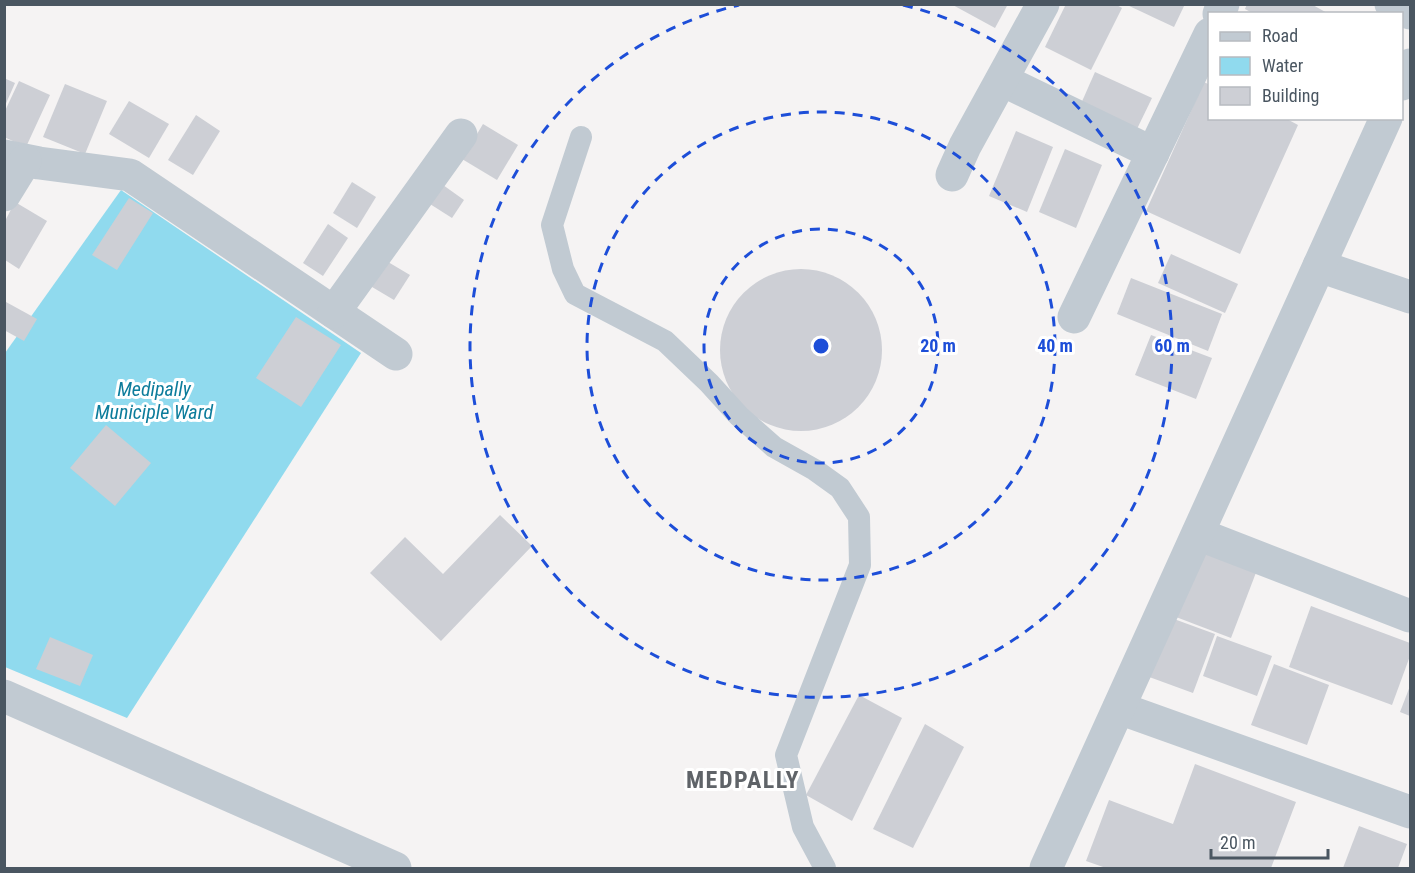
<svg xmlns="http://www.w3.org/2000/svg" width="1415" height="873" font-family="'Roboto Condensed',sans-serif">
	<rect width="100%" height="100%" fill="#f5f3f3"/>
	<polygon fill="#90daee" points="121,190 361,353 127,718 5,667 5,353"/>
	<g fill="#cdcfd5">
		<polygon points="951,4 1008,4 995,28"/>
		<polygon points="1066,4 1115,4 1122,8 1091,70 1045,47"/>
		<polygon points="1125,4 1185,4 1174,27"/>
		<polygon points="1247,4 1311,4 1329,14 1254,14 1245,9"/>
		<polygon points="1095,72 1152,98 1136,131 1080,106"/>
		<polygon points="4,78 15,83 4,108"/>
		<polygon points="19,81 50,95 26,147 4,137 4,113"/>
		<polygon points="1204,82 1210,85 1210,118 1285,118 1298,125 1240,254 1146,211"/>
		<polygon points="65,84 107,101 85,154 43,137"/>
		<polygon points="129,101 169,124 149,158 109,134"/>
		<polygon points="196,115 220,131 193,175 168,160"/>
		<polygon points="483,124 518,145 497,180 462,159"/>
		<polygon points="1016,131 1053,147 1027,212 989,196"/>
		<polygon points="1065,149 1102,165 1076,228 1039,212"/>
		<polygon points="352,182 376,197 357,228 333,213"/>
		<polygon points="443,185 464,200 452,218 430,204"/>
		<polygon points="129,198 153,213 117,270 92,255"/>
		<polygon points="15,202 47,221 19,269 5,260 5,221"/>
		<polygon points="328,224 348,238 323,276 303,263"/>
		<polygon points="1171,254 1238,284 1225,313 1158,283"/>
		<polygon points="383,259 410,275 394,300 367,284"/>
		<circle cx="801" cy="350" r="81"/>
		<polygon points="1131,278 1222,314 1208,351 1117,314"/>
		<polygon points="6,302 37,319 24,341 4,330"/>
		<polygon points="296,317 341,345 301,407 256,378"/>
		<polygon points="1151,335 1212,358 1196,399 1135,375"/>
		<polygon points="106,425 151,463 115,506 70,468"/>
		<polygon points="500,515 532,546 441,641 370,573 405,537 443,574"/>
		<polygon points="1206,542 1257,570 1231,638 1176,617"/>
		<polygon points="1311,606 1410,643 1410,656 1392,705 1289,667"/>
		<polygon points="1163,615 1215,634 1193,693 1141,674"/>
		<polygon points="1217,636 1272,656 1257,696 1203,676"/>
		<polygon points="50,637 93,655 80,686 36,669"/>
		<polygon points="1274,664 1329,685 1307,745 1251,725"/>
		<polygon points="1410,686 1410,716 1400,712"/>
		<polygon points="859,695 902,718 852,821 806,795"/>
		<polygon points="925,724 964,747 913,848 873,829"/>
		<polygon points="1195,764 1296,802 1271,868 1106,868 1086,861 1109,800 1173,824"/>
		<polygon points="1359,826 1407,844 1398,868 1343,868"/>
	</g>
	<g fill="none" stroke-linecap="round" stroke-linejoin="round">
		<polyline stroke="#c1cad2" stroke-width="22" points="581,137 552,225 563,269 575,294 665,341 709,383 739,416 774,447 815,470 840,488 859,517 860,565 786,755 803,827 825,868"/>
		<g stroke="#c1cad2" stroke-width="33">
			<polyline points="1391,4 1410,13"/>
			<polyline points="1219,14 1223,4"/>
			<polyline points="1002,80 1153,153"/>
			<polyline points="1402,84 1410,65"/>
			<polyline points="4,156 39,163 130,175 396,354"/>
			<polyline points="952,175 965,146 1043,4"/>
			<polyline points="4,195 25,161"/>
			<polyline points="1319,266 1410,297"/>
			<polyline points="334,312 461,135"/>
			<polyline points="1074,317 1210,34"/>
			<polyline points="1198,534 1410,616"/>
			<polyline points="4,696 395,868"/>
			<polyline points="1119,708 1410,812"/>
			<polyline points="1046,868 1386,118"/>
		</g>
	</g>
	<g fill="none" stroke="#1d4ed8" stroke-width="3" stroke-dasharray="10 8">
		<circle cx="821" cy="346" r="117"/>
		<circle cx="821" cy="346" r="234"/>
		<path d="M903 5A351 351 0 1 1 739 5"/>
	</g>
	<g text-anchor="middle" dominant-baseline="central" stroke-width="6" stroke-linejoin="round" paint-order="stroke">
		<g font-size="20" font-style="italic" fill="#0c7c9b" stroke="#fff">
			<text x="154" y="389">Medipally<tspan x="154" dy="23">Municiple Ward</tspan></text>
		</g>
		<g font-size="24" font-weight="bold" letter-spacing="1.5" fill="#5f6368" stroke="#fff">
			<text x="743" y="780">MEDPALLY</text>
		</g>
	</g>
	<circle cx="821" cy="346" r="9" fill="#1d4ed8" stroke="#fff" stroke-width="3"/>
	<g font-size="18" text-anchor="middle" font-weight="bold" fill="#1d4ed8" stroke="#fff" stroke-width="6" stroke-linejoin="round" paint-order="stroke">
		<text x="938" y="352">20 m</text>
		<text x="1055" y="352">40 m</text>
		<text x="1172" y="352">60 m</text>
	</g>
	<rect width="1415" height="873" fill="none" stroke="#4a5661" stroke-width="12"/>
	<rect x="1208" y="12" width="195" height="108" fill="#ffffff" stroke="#b7bbc0" stroke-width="1.5"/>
	<rect x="1220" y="32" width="30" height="9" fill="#c1cad2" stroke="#b7bbc0" stroke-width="1.5"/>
	<text x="1262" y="42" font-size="18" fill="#4a5661">Road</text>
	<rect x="1220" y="57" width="30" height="18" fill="#90daee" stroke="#b7bbc0" stroke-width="1.5"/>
	<text x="1262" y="72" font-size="18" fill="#4a5661">Water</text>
	<rect x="1220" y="87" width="30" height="18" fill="#cdcfd5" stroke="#b7bbc0" stroke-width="1.5"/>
	<text x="1262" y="102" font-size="18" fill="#4a5661">Building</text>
	<path d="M1211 849v9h117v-9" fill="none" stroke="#4a5661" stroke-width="3"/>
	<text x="1220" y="849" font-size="18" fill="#4a5661" stroke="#ffffff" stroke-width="4.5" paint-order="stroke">20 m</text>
</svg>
